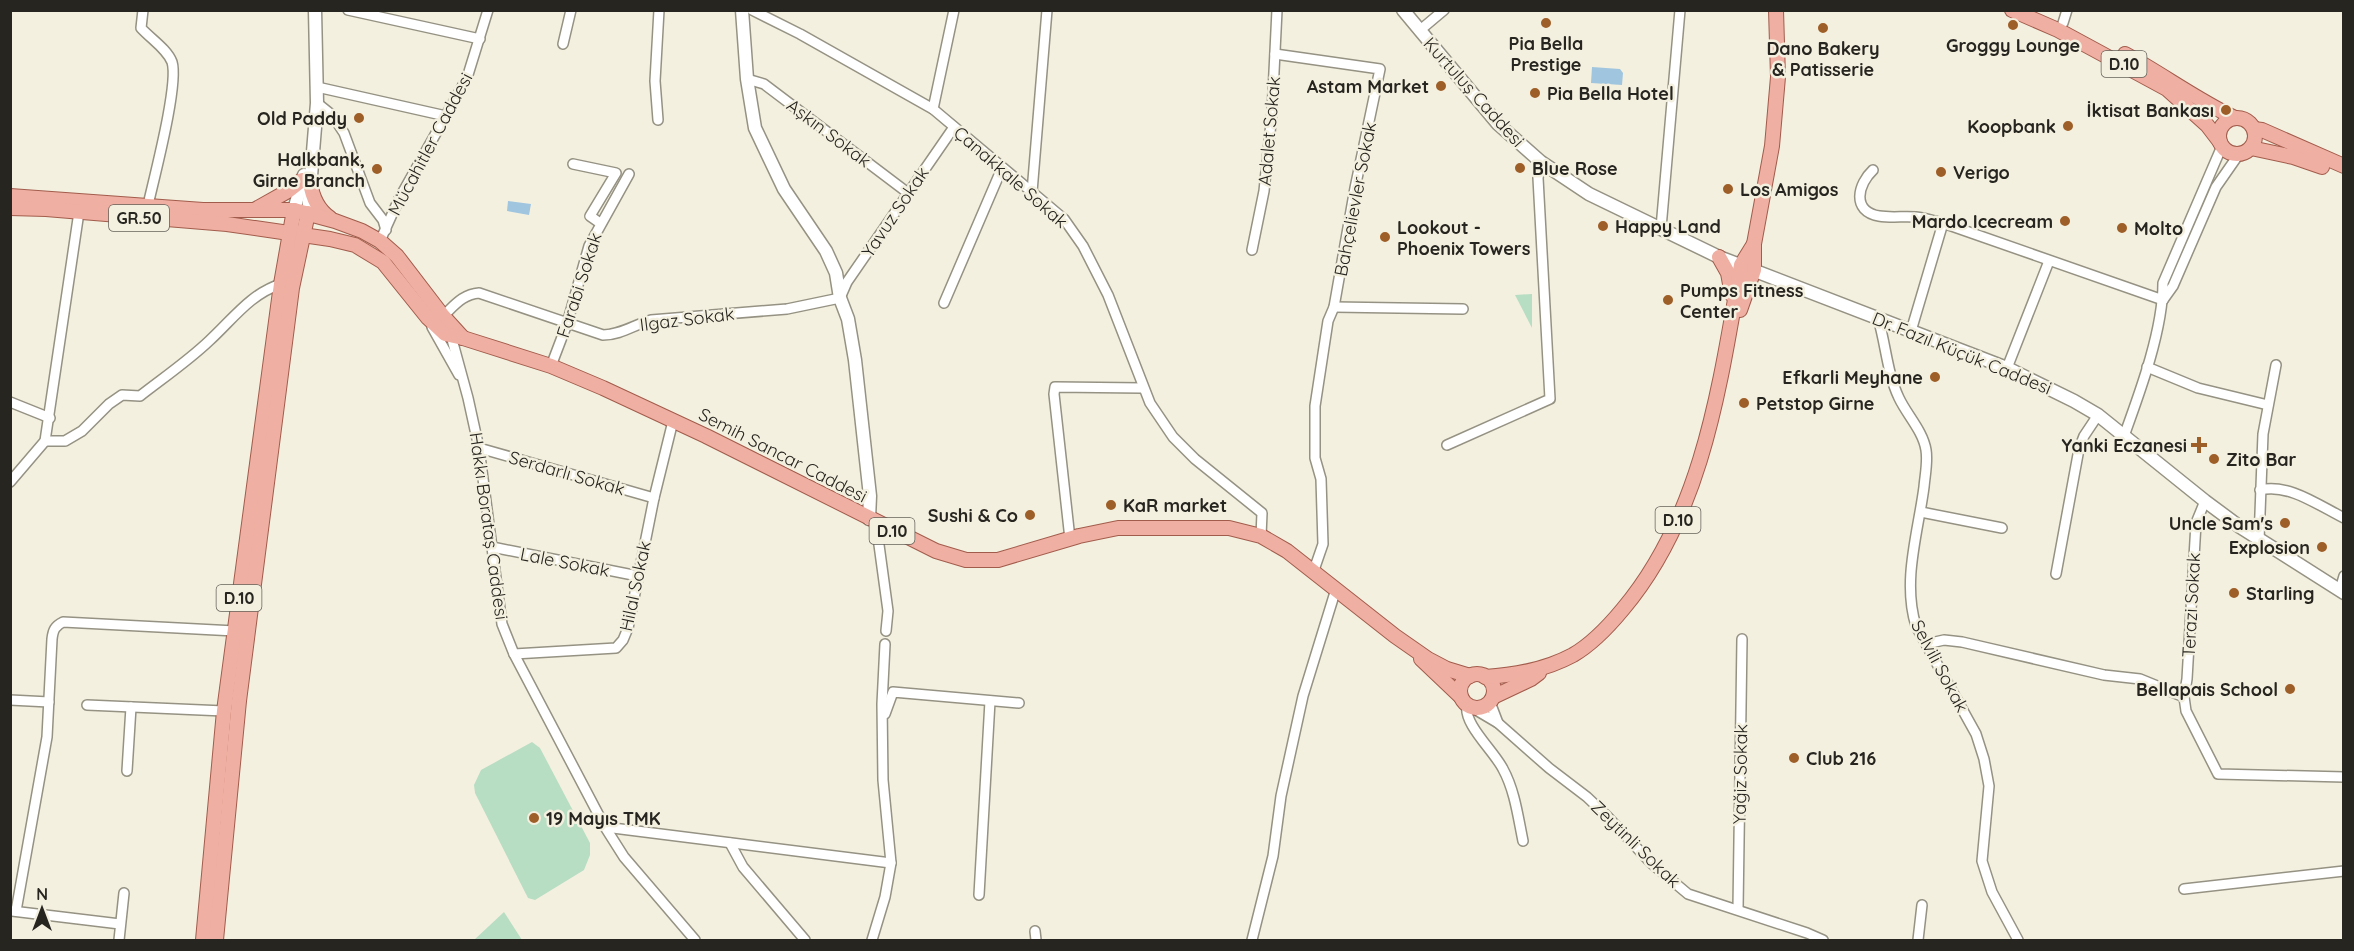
<svg xmlns="http://www.w3.org/2000/svg" width="2354" height="951" font-family="Quicksand,sans-serif">
	<rect width="100%" height="100%" fill="#f4f0e0"/>
	<g fill="#b7ddc2">
		<polygon points="1532,294 1532,328 1515,295"/>
		<polygon points="532,742 540,748 590,843 590,855 584,870 535,900 528,898 475,793 474,785 481,770"/>
		<polygon points="504,912 522,940 474,940"/>
	</g>
	<g fill="#a0c5df">
		<polygon points="1592,67 1620,69 1623,73 1622,85 1591,83"/>
		<polygon points="508,201 531,204 529,215 507,211"/>
	</g>
	<g fill="none" stroke-linecap="round" stroke-linejoin="round">
		<defs>
			<g id="street">
				<path d="M 143,10 L 141,28 C 151,39 167,49 172,62 C 179,84 154,178 148,205"/>
				<polyline points="348,10 480,39"/>
				<polyline points="752,10 800,34 933,109 1064,219 1083,246 1108,295 1150,403 1173,437 1195,459 1262,513 1261,536"/>
				<polyline points="2063,23 2067,10"/>
				<polyline points="1419,31 1444,10"/>
				<polyline points="563,44 571,10"/>
				<polyline points="1275,54 1380,69 1355,188 1334,307 1328,321 1315,406 1315,458 1321,479 1323,544 1314,570"/>
				<polyline points="747,79 764,84 908,193"/>
				<polyline points="317,87 446,116"/>
				<polyline points="317,103 332,115 344,133 370,203 383,220 386,230"/>
				<polyline points="933,109 954,10"/>
				<polyline points="658,120 655,81 659,10"/>
				<polyline points="573,164 616,173 590,216 600,223"/>
				<path d="M 1873,170 C 1858,184 1851,211 1879,216 C 1891,218 1904,216 1916,217 C 1925,218 1934,221 1943,223 L 2163,300"/>
				<polyline points="1032,192 1047,10"/>
				<polyline points="1661,228 1680,10"/>
				<polyline points="380,241 399,199 467,78 488,10"/>
				<polyline points="1252,250 1264,191 1272,113 1277,10"/>
				<polyline points="2163,300 2173,286 2216,187 2239,154"/>
				<polyline points="944,303 1002,168"/>
				<polyline points="1334,307 1463,309"/>
				<path d="M 443,316 C 454,306 463,294 479,293 L 603,335 C 620,335 634,325 651,320 L 787,309 L 840,298 L 847,282 L 954,127"/>
				<path d="M 1878,318 C 1886,345 1887,373 1899,398 C 1907,415 1923,431 1926,450 C 1928,462 1925,475 1924,487 C 1918,533 1902,581 1916,626 L 1976,734 L 1984,759 L 1989,786 L 1982,861 L 1992,892 L 2018,940"/>
				<polyline points="432,327 459,375"/>
				<polyline points="1911,331 1943,223"/>
				<polyline points="450,332 468,398 479,448 502,624 514,654 605,827 624,857 695,940"/>
				<polyline points="551,366 567,324 589,246 629,174"/>
				<polyline points="2147,367 2198,388 2268,405"/>
				<polyline points="2007,368 2049,261"/>
				<polyline points="10,402 50,418"/>
				<path d="M 2124,436 C 2140,392 2163,330 2163,283 L 2222,146"/>
				<path d="M 45,441 L 65,441 L 82,431 L 109,404 L 122,395 L 140,396 C 163,378 188,361 209,341 C 233,319 250,294 281,284"/>
				<polyline points="1447,445 1550,399 1538,178 1541,162"/>
				<polyline points="479,448 654,498"/>
				<polyline points="10,482 45,441 79,212"/>
				<path d="M 2260,490 C 2288,483 2318,505 2344,518"/>
				<polyline points="2205,501 2196,523 2187,679 2184,697 2186,711 2218,774 2344,777"/>
				<polyline points="1921,512 2002,528"/>
				<polyline points="876,523 888,611 886,631"/>
				<polyline points="1070,539 1054,394 1055,387 1142,388"/>
				<polyline points="2259,540 2263,434 2276,365"/>
				<polyline points="492,547 638,576"/>
				<polyline points="2056,574 2079,449 2084,436 2098,415"/>
				<polyline points="2340,590 2344,576"/>
				<polyline points="1926,644 1944,640 1962,642 2104,675 2140,679 2184,697"/>
				<polyline points="514,654 616,648 623,640 628,628 654,498 673,421"/>
				<polyline points="10,700 49,702"/>
				<polyline points="1490,702 1498,723"/>
				<polyline points="87,705 224,711"/>
				<path d="M 1467,705 C 1463,724 1494,751 1503,769 C 1515,791 1518,817 1523,841"/>
				<polyline points="1471,707 1498,723 1549,768 1587,797 1607,816 1651,863 1688,894 1807,933 1823,940"/>
				<polyline points="885,714 893,692 1019,703"/>
				<polyline points="127,771 131,707"/>
				<polyline points="605,827 891,863"/>
				<polyline points="730,843 743,867 805,940"/>
				<polyline points="2184,889 2344,871"/>
				<polyline points="979,895 990,701"/>
				<polyline points="1738,909 1742,639"/>
				<polyline points="12,911 120,924"/>
				<path d="M 16,911 L 47,737 L 52,639 C 53,630 55,626 63,622 L 235,631"/>
				<polyline points="1035,931 1036,940"/>
				<polyline points="119,940 124,893"/>
				<polyline points="872,940 885,897 891,863 883,780 882,704 885,644"/>
				<polyline points="1252,940 1273,856 1281,796 1303,696 1336,589"/>
				<polyline points="1918,940 1922,905"/>
			</g>
			<g id="secondary">
				<polyline points="742,10 747,79 755,128 784,189 826,251 836,273 840,298 848,319 855,360 870,496 869,519"/>
				<polyline points="1403,10 1498,124 1541,162 1589,194 1719,257 2007,368 2074,401 2098,415 2205,501 2240,527 2344,593"/>
				<polyline points="294,210 304,175"/>
				<polyline points="308,213 317,103 315,10"/>
			</g>
			<g id="primary">
				<polyline points="2012,10 2058,30 2167,89 2207,125 2220,142"/>
				<path d="M 2125,54 C 2162,74 2197,100 2235,118"/>
				<circle cx="2237" cy="136" r="18"/>
				<polyline points="2254,129 2262,130 2344,166"/>
				<polyline points="2251,148 2293,157 2322,167"/>
				<path d="M 310,182 C 312,196 318,210 330,218"/>
				<polyline points="10,196 203,210 294,210 335,221 362,231 380,241 397,256 443,316 463,338"/>
				<polyline points="10,208 46,209 227,224 330,239 355,245 383,262 428,318 445,334 463,338 551,366 603,388 706,436 936,551 966,560 998,560 1079,536 1118,528 1229,528 1261,536 1287,551 1395,636 1428,659 1447,669 1470,676"/>
				<polyline points="256,209 288,191 302,180"/>
				<polyline points="1719,257 1728,273 1732,295"/>
				<polyline points="1740,310 1754,270 1754,244 1772,146 1778,77 1776,10"/>
				<polyline points="1421,659 1461,697"/>
				<circle cx="1477" cy="691" r="17"/>
				<path d="M 1485,677 C 1516,675 1545,670 1573,655 C 1592,644 1609,626 1623,609 C 1703,514 1720,384 1741,265 L 1754,244"/>
				<polyline points="1493,697 1531,679 1539,673"/>
				<polyline points="203,940 224,711 281,284 294,210"/>
				<polyline points="216,940 239,701 292,288 308,213"/>
			</g>
		</defs>
		<use href="#street" stroke="#959283" stroke-width="12"/>
		<use href="#secondary" stroke="#959283" stroke-width="15"/>
		<use href="#primary" stroke="#a25c4c" stroke-width="16"/>
		<use href="#street" stroke="#fff" stroke-width="9"/>
		<use href="#secondary" stroke="#fff" stroke-width="12"/>
		<use href="#primary" stroke="#efafa2" stroke-width="14"/>
	</g>
	<g fill="#9e5e27" stroke="#f4f0e0" stroke-width="2">
		<circle cx="1546" cy="23" r="6"/>
		<circle cx="2013" cy="25" r="6"/>
		<circle cx="1823" cy="28" r="6"/>
		<circle cx="1441" cy="86" r="6"/>
		<circle cx="1535" cy="93" r="6"/>
		<circle cx="2226" cy="110" r="6"/>
		<circle cx="359" cy="118" r="6"/>
		<circle cx="2068" cy="126" r="6"/>
		<circle cx="1520" cy="168" r="6"/>
		<circle cx="377" cy="169" r="6"/>
		<circle cx="1941" cy="172" r="6"/>
		<circle cx="1728" cy="189" r="6"/>
		<circle cx="2065" cy="221" r="6"/>
		<circle cx="1603" cy="226" r="6"/>
		<circle cx="2122" cy="228" r="6"/>
		<circle cx="1385" cy="237" r="6"/>
		<circle cx="1668" cy="300" r="6"/>
		<circle cx="1935" cy="377" r="6"/>
		<circle cx="1744" cy="403" r="6"/>
		<path d="M2196 436h6v6h6v6h-6v6h-6v-6h-6v-6h6z"/>
		<circle cx="2214" cy="459" r="6"/>
		<circle cx="1111" cy="505" r="6"/>
		<circle cx="1030" cy="515" r="6"/>
		<circle cx="2285" cy="523" r="6"/>
		<circle cx="2322" cy="547" r="6"/>
		<circle cx="2234" cy="593" r="6"/>
		<circle cx="2290" cy="689" r="6"/>
		<circle cx="1794" cy="758" r="6"/>
		<circle cx="534" cy="818" r="6"/>
	</g>
	<g text-anchor="middle" dominant-baseline="central" stroke-width="5" stroke-linejoin="round" paint-order="stroke">
		<g fill="#f4f0e0" stroke="#646259" stroke-width="1.5">
			<rect x="2101.5" y="51" width="45" height="26" rx="4.5"/>
			<rect x="109" y="205" width="60" height="26" rx="4.5"/>
			<rect x="1655.5" y="507" width="45" height="26" rx="4.5"/>
			<rect x="869.5" y="518" width="45" height="26" rx="4.5"/>
			<rect x="216.5" y="585" width="45" height="26" rx="4.5"/>
		</g>
		<g font-size="16" font-weight="bold" fill="#27251f">
			<text x="2124" y="64">D.10</text>
			<text x="139" y="218">GR.50</text>
			<text x="1678" y="520">D.10</text>
			<text x="892" y="531">D.10</text>
			<text x="239" y="598">D.10</text>
		</g>
		<g font-size="18" font-weight="bold" fill="#27251f" stroke="#f4f0e0" text-anchor="start">
			<text x="1546" y="43" text-anchor="middle">Pia Bella<tspan x="1546" dy="21">Prestige</tspan></text>
			<text x="2013" y="45" text-anchor="middle">Groggy Lounge</text>
			<text x="1823" y="48" text-anchor="middle">Dano Bakery<tspan x="1823" dy="21">&amp; Patisserie</tspan></text>
			<text x="1429" y="86" text-anchor="end">Astam Market</text>
			<text x="1547" y="93">Pia Bella Hotel</text>
			<text x="2214" y="110" text-anchor="end">İktisat Bankası</text>
			<text x="347" y="118" text-anchor="end">Old Paddy</text>
			<text x="2056" y="126" text-anchor="end">Koopbank</text>
			<text x="365" y="159" text-anchor="end">Halkbank,<tspan x="365" dy="21">Girne Branch</tspan></text>
			<text x="1532" y="168">Blue Rose</text>
			<text x="1953" y="172">Verigo</text>
			<text x="1740" y="189">Los Amigos</text>
			<text x="2053" y="221" text-anchor="end">Mardo Icecream</text>
			<text x="1615" y="226">Happy Land</text>
			<text x="1397" y="227">Lookout -<tspan x="1397" dy="21">Phoenix Towers</tspan></text>
			<text x="2134" y="228">Molto</text>
			<text x="1680" y="290">Pumps Fitness<tspan x="1680" dy="21">Center</tspan></text>
			<text x="1923" y="377" text-anchor="end">Efkarli Meyhane</text>
			<text x="1756" y="403">Petstop Girne</text>
			<text x="2187" y="445" text-anchor="end">Yanki Eczanesi</text>
			<text x="2226" y="459">Zito Bar</text>
			<text x="1123" y="505">KaR market</text>
			<text x="1018" y="515" text-anchor="end">Sushi &amp; Co</text>
			<text x="2273" y="523" text-anchor="end">Uncle Sam's</text>
			<text x="2310" y="547" text-anchor="end">Explosion</text>
			<text x="2246" y="593">Starling</text>
			<text x="2278" y="689" text-anchor="end">Bellapais School</text>
			<text x="1806" y="758">Club 216</text>
			<text x="546" y="818">19 Mayıs TMK</text>
		</g>
		<g font-size="18" fill="#27251f" stroke="#f4f0e0">
			<text transform="translate(1474 92) rotate(48)">Kurtuluş Caddesi</text>
			<text transform="translate(1269 131) rotate(-85)">Adalet Sokak</text>
			<text transform="translate(829 133) rotate(37)">Aşkın Sokak</text>
			<text transform="translate(430 144) rotate(-62)">Mücahitler Caddesi</text>
			<text transform="translate(1011 177) rotate(41)">Çanakkale Sokak</text>
			<text transform="translate(1355 199) rotate(-79)">Bahçelievler Sokak</text>
			<text transform="translate(895 212) rotate(-56)">Yavuz Sokak</text>
			<text transform="translate(579 285) rotate(-72)">Farabi Sokak</text>
			<text transform="translate(687 319) rotate(-7)">Ilgaz Sokak</text>
			<text transform="translate(1962 353) rotate(22)">Dr. Fazıl Küçük Caddesi</text>
			<text transform="translate(783 455) rotate(27)">Semih Sancar Caddesi</text>
			<text transform="translate(567 473) rotate(16)">Serdarlı Sokak</text>
			<text transform="translate(489 526) rotate(82)">Hakkı Borataş Caddesi</text>
			<text transform="translate(565 562) rotate(11)">Lale Sokak</text>
			<text transform="translate(635 586) rotate(-78)">Hilal Sokak</text>
			<text transform="translate(2191 605) rotate(-87)">Terazi Sokak</text>
			<text transform="translate(1940 666) rotate(62)">Selvili Sokak</text>
			<text transform="translate(1740 774) rotate(-89)">Yağiz Sokak</text>
			<text transform="translate(1636 844) rotate(44)">Zeytinli Sokak</text>
		</g>
	</g>
	<rect width="2354" height="951" fill="none" stroke="#27251f" stroke-width="24"/>
	<g transform="translate(42 909)" stroke="#f4f0e0" stroke-width="4.5" paint-order="stroke">
	<path d="M0-4.5L10 22L0 15L-10 22Z" fill="#27251f"/>
	<text y="-9" font-size="16" font-weight="bold" text-anchor="middle" fill="#27251f">N</text>
	</g>
</svg>
